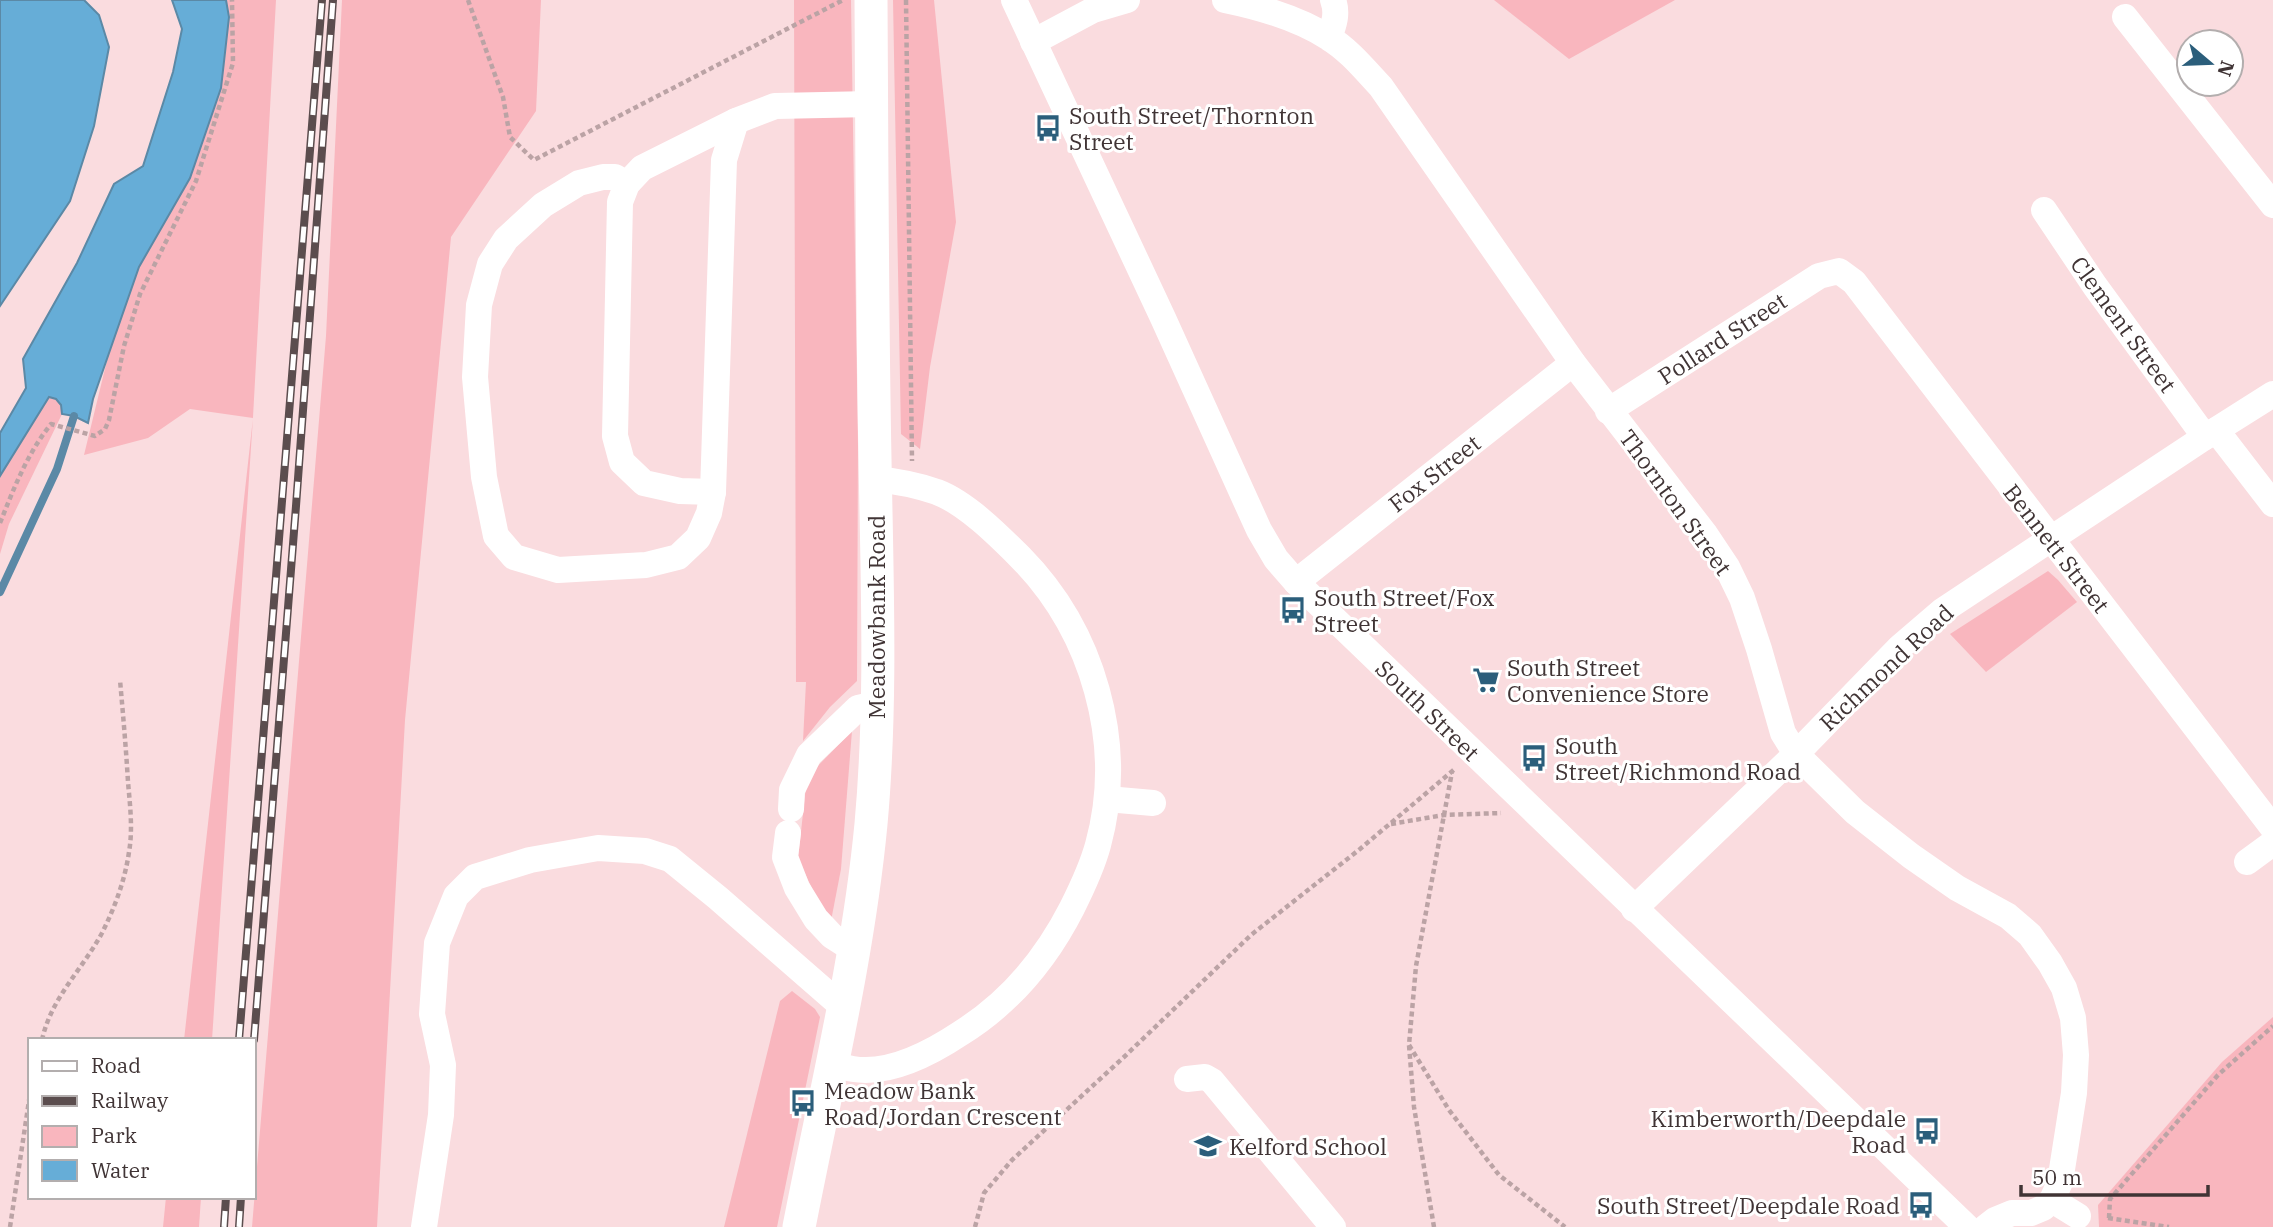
<svg xmlns="http://www.w3.org/2000/svg" width="2273" height="1227" font-family="'IBM Plex Serif',serif">
	<rect width="100%" height="100%" fill="#fadcdf"/>
	<g fill="#f9b6be">
		<polygon points="218,0 276,0 253,417 212,1040 184,1040 253,418 190,409 148,438 84,455 119,311"/>
		<polygon points="342,0 541,0 536,111 451,237 405,720 377,1227 252,1227 326,336"/>
		<polygon points="794,0 851,0 858,446 857,681 830,707 803,741 806,682 796,682"/>
		<polygon points="893,0 934,0 956,222 930,367 920,449 901,434"/>
		<polygon points="1494,0 1675,0 1569,59"/>
		<path d="M 49,397 C 59,399 61,404 62,414 L 9,524 L 0,554 L 0,473 Z"/>
		<polygon points="2048,571 2058,580 2077,602 1986,672 1950,634"/>
		<polygon points="852,731 841,869 830,926 798,859 807,777"/>
		<polygon points="792,991 815,1009 820,1017 777,1227 724,1227 780,1001"/>
		<polygon points="2273,1017 2273,1227 2099,1227 2098,1205 2222,1062"/>
		<polygon points="166,1197 201,1197 199,1227 163,1227"/>
	</g>
	<g fill="#66add7" stroke="#5b89a6" stroke-width="2">
		<polygon points="0,0 84,0 99,15 109,47 94,126 70,201 0,306"/>
		<polygon points="172,0 226,0 229,17 221,88 190,178 139,267 93,399 88,423 74,416 62,414 61,405 56,399 49,397 0,476 0,433 26,388 23,359 77,263 114,184 143,166 173,72 182,29"/>
	</g>
	<g fill="none" stroke-linecap="round" stroke-linejoin="round">
		<polyline stroke="#5b89a6" stroke-width="8" points="0,592 57,469 74,416"/>
		<g stroke="#bba3a5" stroke-width="4.5" stroke-dasharray="5 3.5" stroke-linecap="butt">
			<polyline points="468,0 503,97 510,137 534,160 843,0"/>
			<polyline points="906,0 912,461"/>
			<path d="M 0,523 C 14,488 27,454 51,424 L 95,436 L 105,429 L 109,420 L 124,346 L 140,294 L 196,181 L 233,63 L 232,0"/>
			<polyline points="1391,824 1444,815 1501,813"/>
			<path d="M 42,1040 C 51,998 82,970 102,933 C 115,907 125,880 129,852 C 133,829 130,805 128,782 C 126,748 123,714 120,680"/>
			<polyline points="1409,1045 1449,1110 1499,1175 1565,1227"/>
			<polyline points="2108,1218 2169,1227"/>
			<polyline points="2109,1218 2110,1199 2218,1075 2273,1026"/>
			<polyline points="10,1227 30,1094"/>
			<polyline points="975,1227 984,1193 1012,1160 1124,1057 1251,935 1360,849 1456,768"/>
			<polyline points="1434,1227 1414,1107 1409,1045 1416,966 1452,772"/>
		</g>
		<g stroke="#fff" stroke-width="26">
			<polyline points="1014,0 1163,318 1259,530 1276,559 1296,582 1967,1227"/>
			<path d="M 1225,0 C 1259,7 1300,19 1329,38 C 1349,50 1365,70 1381,87 L 1573,363 L 1705,534 L 1727,567 L 1742,598 L 1759,649 L 1783,733 L 1796,754 L 1855,812 L 1911,856 L 1957,888 L 2008,916 L 2030,935 L 2050,963 L 2064,988 L 2073,1018 L 2076,1055 L 2074,1093 L 2060,1182 L 2052,1200 L 2043,1208 L 2031,1213 L 2012,1213 L 1995,1220 L 1986,1227"/>
			<polyline points="2125,17 2273,205"/>
			<path d="M 1329,37 C 1334,25 1338,13 1333,0"/>
			<polyline points="1033,42 1093,10 1127,0"/>
			<polyline points="627,184 615,177 603,177 579,183 543,205 506,239 490,264 479,305 475,377 484,477 496,536 514,557 558,570 646,565 678,557 698,538 709,513 713,492 724,160 736,121"/>
			<polyline points="2044,210 2095,286 2205,437"/>
			<polyline points="1608,411 1819,276 1839,271 1854,282 2273,828"/>
			<polyline points="2216,430 2273,504"/>
			<polyline points="713,492 680,491 644,483 622,462 615,436 620,202 627,184 642,168 736,121 775,106 872,104"/>
			<polyline points="1296,582 1573,363"/>
			<polyline points="1107,799 1153,803"/>
			<polyline points="791,809 792,790 809,755 858,708 876,704"/>
			<polyline points="788,833 785,857 797,888 816,919 832,936 854,950"/>
			<polyline points="2247,862 2273,843"/>
			<polyline points="1634,909 1796,754 1900,647 1942,611 2205,437 2273,394"/>
			<path d="M 832,1064 C 839,1066 846,1068 853,1069 C 890,1075 931,1053 961,1033 C 1009,1003 1046,959 1072,908 C 1082,888 1092,867 1098,845 C 1126,743 1093,631 1020,557 C 998,535 966,503 937,492 C 917,485 896,481 875,479"/>
			<polyline points="1187,1079 1205,1077 1212,1081 1333,1227"/>
			<polyline points="2052,1200 2078,1216"/>
			<polyline points="424,1227 441,1115 443,1065 432,1014 437,943 456,896 475,877 530,860 598,848 645,851 670,859 718,898 844,1008"/>
		</g>
		<path stroke="#fff" stroke-width="33" d="M 799,1227 C 825,1093 858,960 871,824 C 882,703 877,580 875,459 C 872,306 872,153 871,0"/>
		<defs>
			<g id="rail">
				<polyline points="239,1040 322,0"/>
				<polyline points="254,1040 296,506 333,0"/>
				<polyline points="224,1227 226,1197"/>
				<polyline points="239,1227 241,1197"/>
			</g>
		</defs>
		<use href="#rail" stroke="#5b4d4e" stroke-width="8"/>
		<use href="#rail" stroke="#fff" stroke-width="5" stroke-dasharray="16" stroke-linecap="butt"/>
	</g>
	<defs>
		<symbol id="bus-bare" viewBox="-9 -9 18 18"><path d="M-5-6H5V4H4V6H2V4H-2V6H-4V4H-5ZM-3.5-4V0h7V-4ZM-3.5 1.2v1.5H-2V1.2ZM2 1.2v1.5H3.5V1.2Z" fill="#2b5e7b" stroke="#fff" stroke-width="2.5" paint-order="stroke"/></symbol>
		<symbol id="supermarket-bare" viewBox="-9 -9 18 18"><path d="M-6-5.5h2.5l.6 2H6L4.5 2H-2.5L-4.4-4H-6ZM-1.5 3.2a1.3 1.3 0 1 0 .1 0ZM3 3.2a1.3 1.3 0 1 0 .1 0Z" fill="#2b5e7b" stroke="#fff" stroke-width="2.5" paint-order="stroke"/></symbol>
		<symbol id="school-bare" viewBox="-9 -9 18 18"><path d="M0-5L7-2L0 1L-7-2ZM-4 1L0 2.5L4 1V4Q0 6-4 4Z" fill="#2b5e7b" stroke="#fff" stroke-width="2.5" paint-order="stroke"/></symbol>
	</defs>
	<g fill-rule="evenodd">
		<use href="#bus-bare" x="1029" y="109" width="38" height="38"/>
		<use href="#bus-bare" x="1274" y="591" width="38" height="38"/>
		<use href="#supermarket-bare" x="1467" y="661" width="38" height="38"/>
		<use href="#bus-bare" x="1515" y="739" width="38" height="38"/>
		<use href="#bus-bare" x="784" y="1084" width="38" height="38"/>
		<use href="#bus-bare" x="1908" y="1112" width="38" height="38"/>
		<use href="#school-bare" x="1189" y="1127" width="38" height="38"/>
		<use href="#bus-bare" x="1902" y="1186" width="38" height="38"/>
	</g>
	<g text-anchor="middle" dominant-baseline="central" stroke-width="6" stroke-linejoin="round" paint-order="stroke">
		<g font-size="23" fill="#403435" stroke="#fff" text-anchor="start">
			<text x="1069" y="115">South Street/Thornton<tspan x="1069" dy="26">Street</tspan></text>
			<text x="1314" y="597">South Street/Fox<tspan x="1314" dy="26">Street</tspan></text>
			<text x="1507" y="667">South Street<tspan x="1507" dy="26">Convenience Store</tspan></text>
			<text x="1555" y="745">South<tspan x="1555" dy="26">Street/Richmond Road</tspan></text>
			<text x="824" y="1090">Meadow Bank<tspan x="824" dy="26">Road/Jordan Crescent</tspan></text>
			<text x="1906" y="1118" text-anchor="end">Kimberworth/Deepdale<tspan x="1906" dy="26">Road</tspan></text>
			<text x="1229" y="1146">Kelford School</text>
			<text x="1900" y="1205" text-anchor="end">South Street/Deepdale Road</text>
		</g>
		<g font-size="23" fill="#403435" stroke="#fff">
			<text transform="translate(2124 324) rotate(54)">Clement Street</text>
			<text transform="translate(1722 338) rotate(-33)">Pollard Street</text>
			<text transform="translate(1434 473) rotate(-38)">Fox Street</text>
			<text transform="translate(1676 502) rotate(54)">Thornton Street</text>
			<text transform="translate(2057 548) rotate(52)">Bennett Street</text>
			<text transform="translate(876 617) rotate(-90)">Meadowbank Road</text>
			<text transform="translate(1886 667) rotate(-43)">Richmond Road</text>
			<text transform="translate(1428 710) rotate(44)">South Street</text>
		</g>
	</g>
	<rect x="28" y="1038" width="228" height="161" fill="#ffffff" stroke="#b3aeae" stroke-width="2"/>
	<rect x="42" y="1061" width="35" height="10" fill="#ffffff" stroke="#b3aeae" stroke-width="2"/>
	<text x="91" y="1073" font-size="21" fill="#403435">Road</text>
	<rect x="42" y="1096" width="35" height="10" fill="#5b4d4e" stroke="#b3aeae" stroke-width="2"/>
	<text x="91" y="1108" font-size="21" fill="#403435">Railway</text>
	<rect x="42" y="1126" width="35" height="21" fill="#f9b6be" stroke="#b3aeae" stroke-width="2"/>
	<text x="91" y="1143" font-size="21" fill="#403435">Park</text>
	<rect x="42" y="1160" width="35" height="21" fill="#66add7" stroke="#b3aeae" stroke-width="2"/>
	<text x="91" y="1178" font-size="21" fill="#403435">Water</text>
	<g transform="translate(2210 63) rotate(109)"><circle r="33" fill="#ffffff" stroke="#b3aeae" stroke-width="2"/>
	<path d="M0-5L12 26L0 18L-12 26Z" fill="#2b5e7b"/>
	<text y="-10" font-size="19" font-weight="bold" text-anchor="middle" fill="#403435">N</text>
	</g>
	<path d="M2021 1185v10h187v-10" fill="none" stroke="#403435" stroke-width="3.5"/>
	<text x="2032" y="1185" font-size="21" fill="#403435" stroke="#ffffff" stroke-width="5" paint-order="stroke">50 m</text>
</svg>
